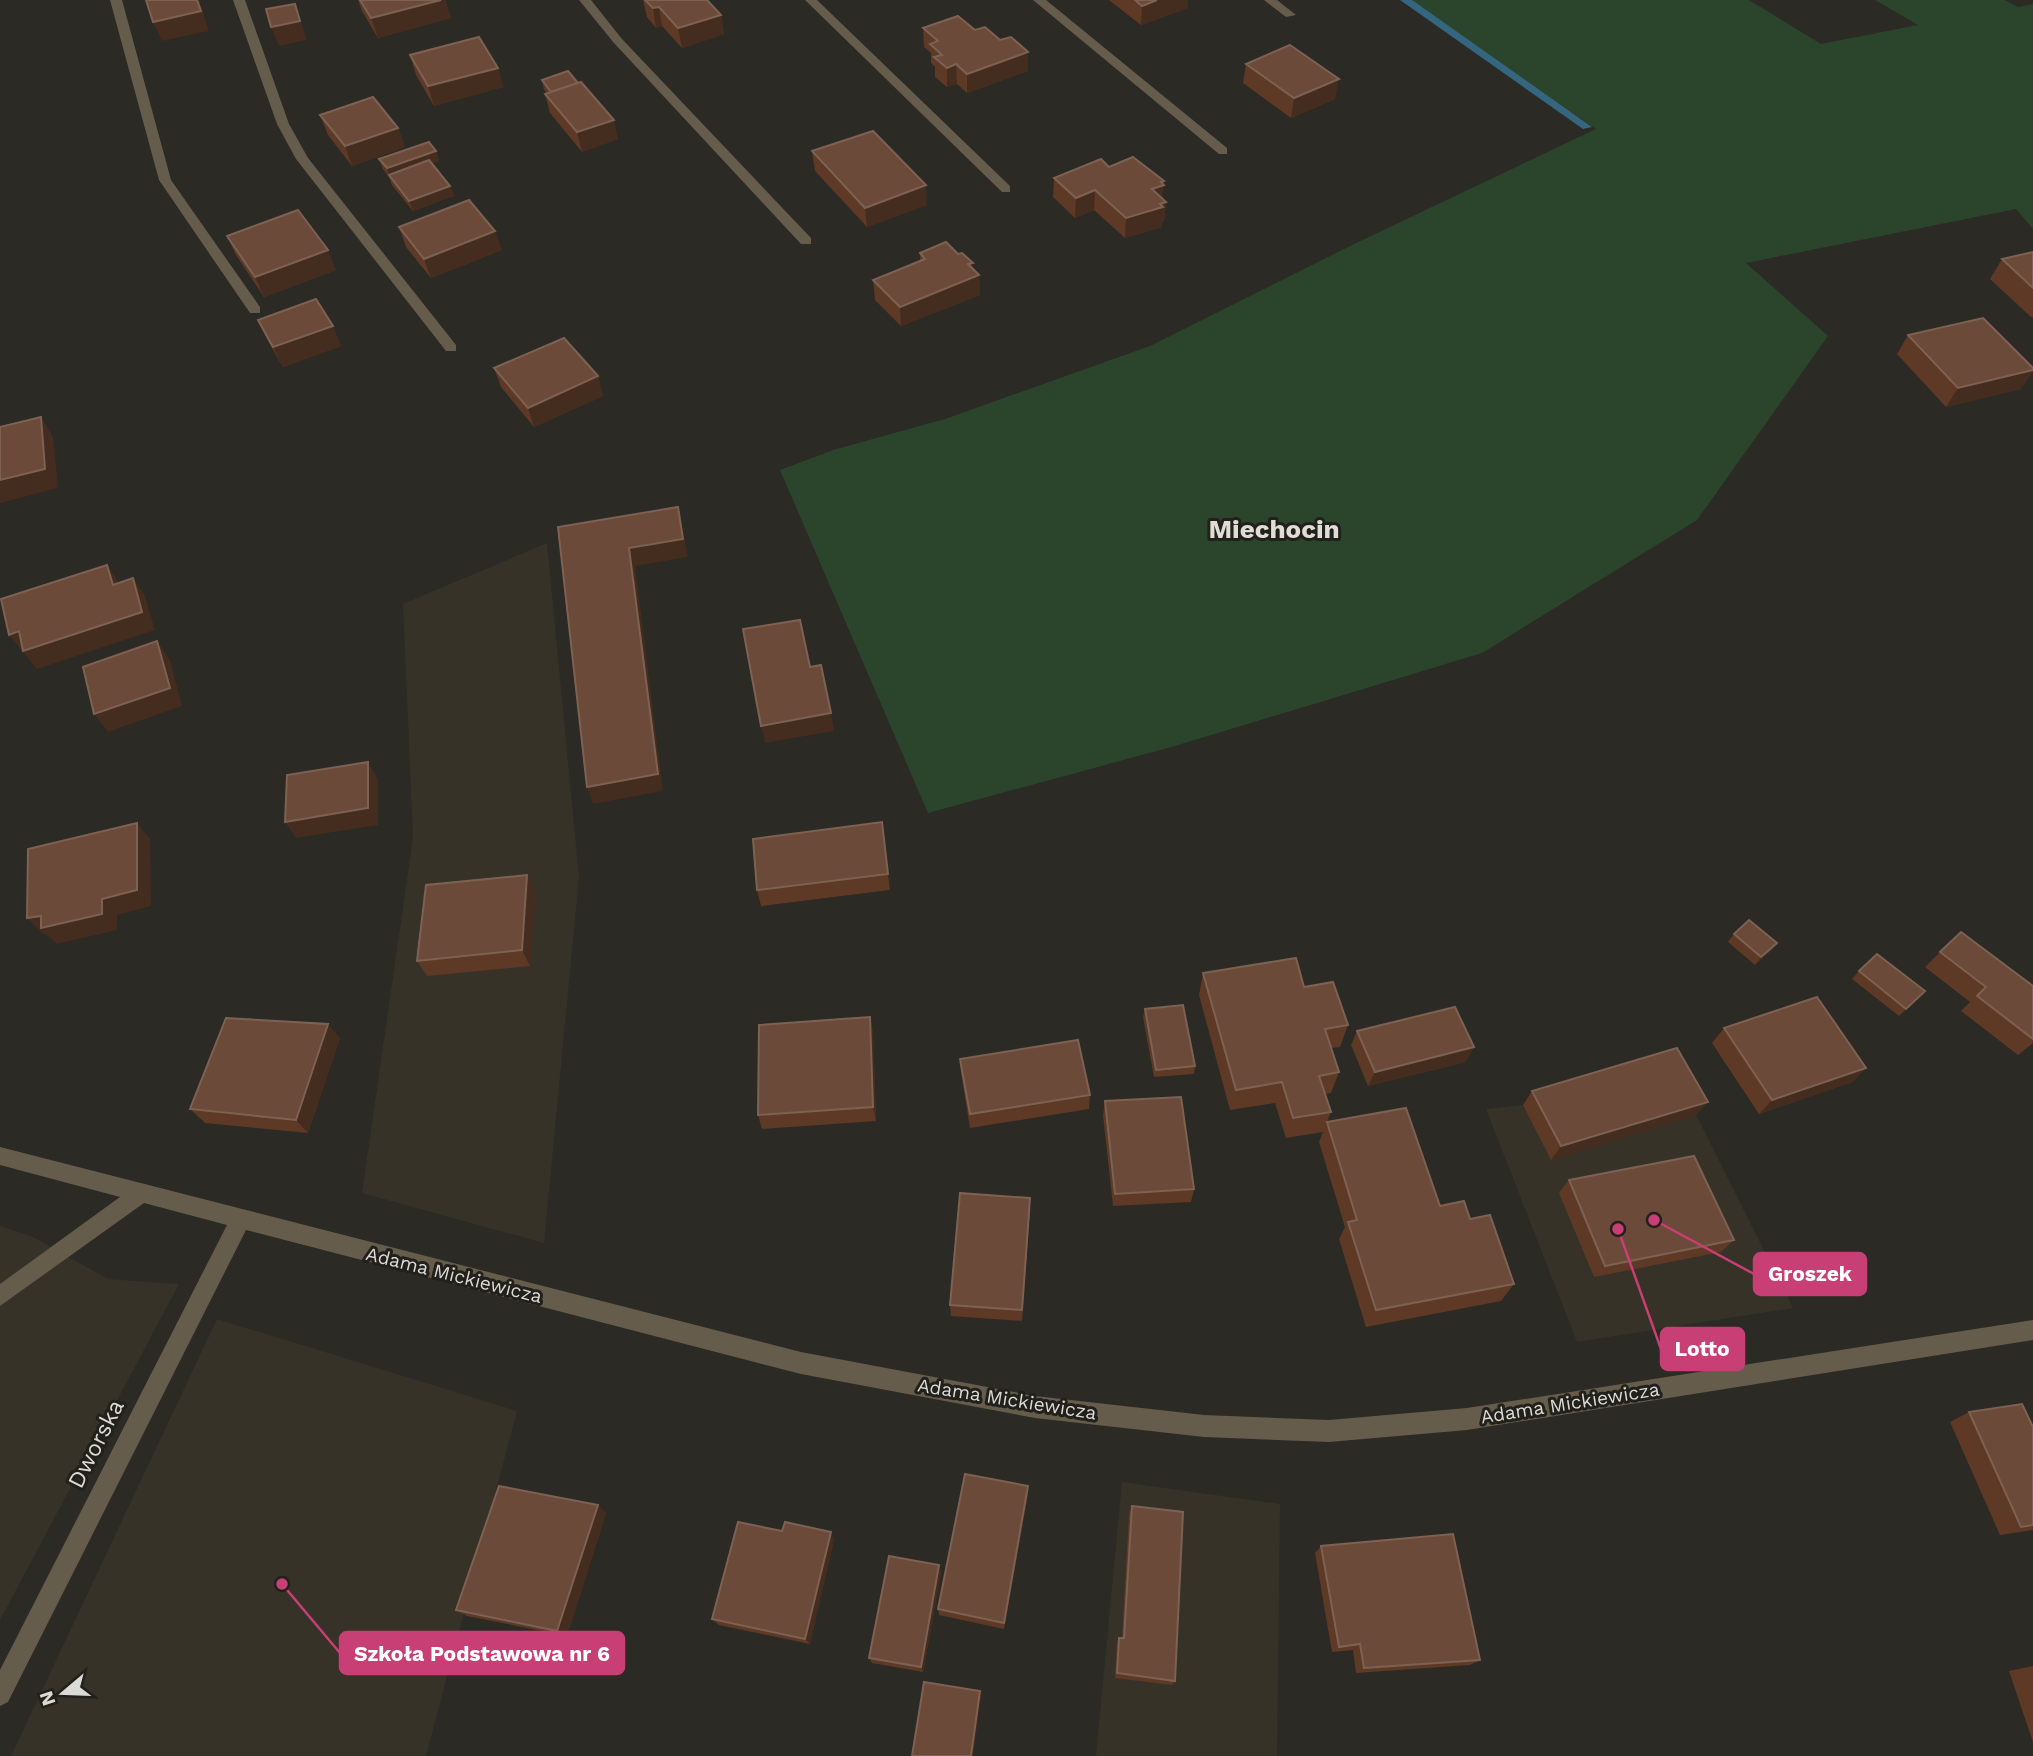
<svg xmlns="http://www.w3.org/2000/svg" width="2033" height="1756" font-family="'Work Sans',sans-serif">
	<rect width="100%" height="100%" fill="#2b2a25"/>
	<g fill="#363228">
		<polygon points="547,543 579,877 544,1243 362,1193 413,837 403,604"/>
		<polygon points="1666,1062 1696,1115 1793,1308 1577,1342 1486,1109 1523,1105"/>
		<polygon points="0,1226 33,1237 108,1279 179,1284 0,1620"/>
		<polygon points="217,1319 517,1411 426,1756 11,1756"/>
		<polygon points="1122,1482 1280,1504 1277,1756 1096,1756"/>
	</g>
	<polygon fill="#2b452c" points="1407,0 1749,0 1821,44 1918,25 1875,0 2005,0 2018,7 2033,4 2033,229 2016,209 1746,263 1828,336 1697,520 1482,653 1175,746 928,813 780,470 833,450 945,419 1150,346 1348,247 1596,129"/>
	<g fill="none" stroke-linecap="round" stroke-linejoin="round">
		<polygon fill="#35667f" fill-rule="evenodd" points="1400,0 1412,0 1592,127 1583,129"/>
		<g fill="#665c4b" fill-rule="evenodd">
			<polygon points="110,0 122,0 171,180 260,307 260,313 250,313 159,180"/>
			<polygon points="233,0 245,0 289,124 308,158 456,345 456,351 446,351 296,159 277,124"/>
			<polygon points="579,0 591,0 622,39 811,238 811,244 801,244 614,43"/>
			<polygon points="805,0 817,0 1010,186 1010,192 1002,192"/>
			<polygon points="1033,0 1046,0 1227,148 1227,154 1219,154"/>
			<polygon points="1264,0 1277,0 1296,15 1286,17"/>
			<polygon points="0,1147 801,1352 1035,1396 1204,1415 1329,1420 1467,1408 2033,1320 2033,1340 1467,1430 1329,1442 1204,1437 1035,1418 801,1374 246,1230 8,1702 0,1706 0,1670 227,1225 144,1203 0,1306 0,1284 120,1197 0,1165"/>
		</g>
	</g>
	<g fill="#5e3926">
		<polygon points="358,0 445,0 451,18 378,38 362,11"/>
		<polygon points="643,0 707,0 721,15 724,34 682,48 662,26 656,28 647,17"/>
		<polygon points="1109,0 1188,0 1188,8 1141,25"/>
		<polygon points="923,28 975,30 1028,52 1028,71 967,93 957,84 947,87 935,77 935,67 931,63 931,53 924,47"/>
		<polygon points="410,55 498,68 503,87 434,106 416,75"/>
		<polygon points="1246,64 1335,99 1291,118 1243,83"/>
		<polygon points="542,80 618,139 582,152 550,113 545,94 547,93 544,90"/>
		<polygon points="320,115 398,128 405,147 352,166 328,135"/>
		<polygon points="436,151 439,161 432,163 450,186 454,196 413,211 392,185 389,177 383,169 379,159"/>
		<polygon points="812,151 927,205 867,227 815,171"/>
		<polygon points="1109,167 1166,202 1164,221 1162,222 1162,227 1125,238 1094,210 1075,218 1053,197 1054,178"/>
		<polygon points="399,227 502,250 431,278 406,247"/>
		<polygon points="227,236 336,270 264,297 236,255"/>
		<polygon points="2033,252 2033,317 2031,317 1990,279 2002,259"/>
		<polygon points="920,253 958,254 973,263 973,269 979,275 980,295 901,326 875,300 873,280 920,261"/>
		<polygon points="258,320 341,346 283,367 267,339"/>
		<polygon points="1908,335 2021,389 1946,407 1897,354"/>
		<polygon points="494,368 598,376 603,396 534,427 501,387"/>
		<polygon points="882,822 890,890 761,906 757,890"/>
		<polygon points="535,891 530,966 427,976 417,961"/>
		<polygon points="1734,934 1777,943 1771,951 1755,965 1728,942"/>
		<polygon points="1940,952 2032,985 2033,985 2033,1043 2018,1055 1961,1011 1970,1002 1925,967"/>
		<polygon points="1859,971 1925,991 1899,1016 1852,979"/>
		<polygon points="1203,973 1304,987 1348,1025 1340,1047 1331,1048 1339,1072 1331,1093 1325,1094 1331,1112 1327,1122 1440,1206 1470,1219 1514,1284 1501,1301 1366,1327 1339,1239 1345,1227 1319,1142 1323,1132 1286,1138 1275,1103 1230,1110 1199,995"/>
		<polygon points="1145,1009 1195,1066 1194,1074 1154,1077 1143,1017"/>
		<polygon points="870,1017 873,1032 876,1121 762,1129 758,1115"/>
		<polygon points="1724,1028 1866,1068 1852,1082 1759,1114 1712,1043"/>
		<polygon points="1357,1031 1466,1062 1368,1086 1351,1045"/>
		<polygon points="340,1038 308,1133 205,1123 190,1109"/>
		<polygon points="960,1059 1090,1095 1089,1109 970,1128 961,1073"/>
		<polygon points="1532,1091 1708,1102 1696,1115 1551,1160 1523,1105"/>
		<polygon points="1105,1101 1194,1189 1191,1202 1113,1206 1103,1115"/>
		<polygon points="1569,1180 1734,1240 1721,1252 1594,1277 1559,1193"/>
		<polygon points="1030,1210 1022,1321 951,1316 950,1305"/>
		<polygon points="1969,1412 2033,1427 2033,1530 2000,1535 1950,1422"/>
		<polygon points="1028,1486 1028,1494 1004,1629 939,1615 938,1609"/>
		<polygon points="1132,1506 1175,1681 1172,1685 1115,1678 1117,1643 1119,1638 1122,1638 1129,1514"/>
		<polygon points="606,1513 567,1636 467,1616 456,1610"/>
		<polygon points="782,1531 834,1539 810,1644 719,1625 712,1619"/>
		<polygon points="1321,1546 1480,1660 1470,1665 1356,1673 1353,1650 1332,1652 1315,1553"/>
		<polygon points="939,1565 941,1572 923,1672 872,1663 869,1658"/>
		<polygon points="2033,1666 2033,1742 2009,1671"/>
	</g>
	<g fill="#442c1e">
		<polygon points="197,0 199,0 209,31 162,41 153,22"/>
		<polygon points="441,0 445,0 451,18 378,38 371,18"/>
		<polygon points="1157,0 1188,0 1188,8 1141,25 1142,6"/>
		<polygon points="295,4 307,40 279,46 271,27"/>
		<polygon points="659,7 662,26 656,28 653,8"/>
		<polygon points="721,15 724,34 682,48 678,28"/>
		<polygon points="1028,52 1028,71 967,93 967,74"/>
		<polygon points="956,64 957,84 947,87 947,68"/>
		<polygon points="498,68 503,87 434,106 428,86"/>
		<polygon points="1339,79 1335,99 1291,118 1294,98"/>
		<polygon points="614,120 618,139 582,152 577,132"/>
		<polygon points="398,128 405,147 352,166 345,146"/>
		<polygon points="436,151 439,161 391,178 389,176 387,168"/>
		<polygon points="1164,181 1162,203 1166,202 1164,221 1162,222 1162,227 1125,238 1126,218 1152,189"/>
		<polygon points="926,185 927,205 867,227 865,208"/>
		<polygon points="450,186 454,196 413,211 409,201"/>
		<polygon points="1095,190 1094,210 1075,218 1076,198"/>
		<polygon points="495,231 502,250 431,278 424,259"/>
		<polygon points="328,250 336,270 264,297 255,277"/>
		<polygon points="973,263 973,278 979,275 980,295 901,326 900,307"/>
		<polygon points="333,326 341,346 283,367 273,347"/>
		<polygon points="2033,370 2033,372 2021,389 1946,407 1958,388"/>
		<polygon points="598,376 603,396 534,427 528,408"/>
		<polygon points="41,417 53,437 58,488 0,503 0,480"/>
		<polygon points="678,507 688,557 635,566 663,791 593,804 587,787 629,548"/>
		<polygon points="107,565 120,584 113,585"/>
		<polygon points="133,578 145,596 155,630 37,669 9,635"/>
		<polygon points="157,641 170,660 182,706 108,732 94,714"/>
		<polygon points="831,713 834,731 765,743 761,726"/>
		<polygon points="368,762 378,779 378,825 296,838 285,822"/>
		<polygon points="137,823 150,839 151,906 117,915 117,930 57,944 46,934 43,934 27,918 102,899"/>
		<polygon points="527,875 535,891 530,966 522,950"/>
		<polygon points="1777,943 1771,951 1755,965 1761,957"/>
		<polygon points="870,1017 873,1032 876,1121 873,1107"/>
		<polygon points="328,1024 340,1038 308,1133 296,1120"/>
		<polygon points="1474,1047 1466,1062 1368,1086 1375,1072"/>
		<polygon points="1866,1068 1852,1082 1759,1114 1772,1100"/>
		<polygon points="1708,1102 1696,1115 1551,1160 1561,1146"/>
		<polygon points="1028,1486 1028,1494 1004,1629 1004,1623"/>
		<polygon points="598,1505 606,1513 567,1636 557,1631"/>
		<polygon points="831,1532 834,1539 810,1644 805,1639"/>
		<polygon points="939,1565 941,1572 923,1672 921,1667"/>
		<polygon points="980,1691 981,1697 973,1756 971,1756"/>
	</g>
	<g fill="#6c4a39" stroke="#7d6152" stroke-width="2">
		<polygon points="146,0 197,0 201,11 153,22"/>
		<polygon points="360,0 441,0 371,18"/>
		<polygon points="645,0 707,0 721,15 678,28 659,7 653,8"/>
		<polygon points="1135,0 1157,0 1142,6"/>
		<polygon points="295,4 300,21 271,27 266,9"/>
		<polygon points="958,16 975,30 985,27 1000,40 1011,37 1028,52 967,74 956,64 947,68 934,57 942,55 930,44 938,41 923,28"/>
		<polygon points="479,37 498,68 428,86 410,55"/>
		<polygon points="1290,45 1339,79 1294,98 1246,64"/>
		<polygon points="568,71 578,83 551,92 542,80"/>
		<polygon points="581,82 614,120 577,132 545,94"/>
		<polygon points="373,97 398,128 345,146 320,115"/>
		<polygon points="873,131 926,185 865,208 812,151"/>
		<polygon points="429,142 436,151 387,168 379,159"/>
		<polygon points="1133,157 1164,181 1161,182 1164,185 1152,189 1166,202 1160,204 1163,207 1126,218 1095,190 1076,198 1054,178 1101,159 1109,167"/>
		<polygon points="429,160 450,186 409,201 389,175"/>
		<polygon points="469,200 495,231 424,259 399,227"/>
		<polygon points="298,210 328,250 255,277 227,236"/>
		<polygon points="946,242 958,254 962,253 973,263 968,264 979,275 900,307 873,280 925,259 920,253"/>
		<polygon points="2033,252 2033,288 2002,259"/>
		<polygon points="316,299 333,326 273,347 258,320"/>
		<polygon points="1983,318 2033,368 2033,370 1958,388 1908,335"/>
		<polygon points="564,338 598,376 528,408 494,368"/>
		<polygon points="41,417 45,469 0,480 0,427"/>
		<polygon points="678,507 683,539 629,548 658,774 587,787 558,527"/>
		<polygon points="107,565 113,585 133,578 142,612 23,651 19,631 9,635 1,599"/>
		<polygon points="800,620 810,667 821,665 831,713 761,726 743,629"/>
		<polygon points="157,641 170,688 94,714 83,667"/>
		<polygon points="368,762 368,808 285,822 287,775"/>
		<polygon points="882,822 888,874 757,890 753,839"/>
		<polygon points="137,823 137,890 102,899 102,914 41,928 41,916 27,918 28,849"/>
		<polygon points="527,875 522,950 417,961 426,885"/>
		<polygon points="1749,920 1777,943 1761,957 1734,934"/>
		<polygon points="1961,932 2033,986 2033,1039 1977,996 1986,987 1940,952"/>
		<polygon points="1877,954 1925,991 1906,1009 1859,971"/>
		<polygon points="1296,958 1304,987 1333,982 1348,1025 1325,1029 1339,1072 1319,1076 1331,1112 1293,1118 1282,1082 1236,1090 1203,973"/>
		<polygon points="1817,997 1866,1068 1772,1100 1724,1028"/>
		<polygon points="1183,1005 1195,1066 1156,1070 1145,1009"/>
		<polygon points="1455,1007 1474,1047 1375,1072 1357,1031"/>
		<polygon points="870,1017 873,1107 758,1115 759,1025"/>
		<polygon points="226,1018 328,1024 296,1120 190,1109"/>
		<polygon points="1078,1040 1090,1095 970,1114 960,1059"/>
		<polygon points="1677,1048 1708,1102 1561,1146 1532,1091"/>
		<polygon points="1181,1097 1194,1189 1115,1194 1105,1101"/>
		<polygon points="1406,1108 1440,1206 1464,1201 1470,1219 1490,1215 1514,1284 1376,1310 1348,1222 1357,1220 1327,1122"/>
		<polygon points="1694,1156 1734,1240 1605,1266 1569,1180"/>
		<polygon points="960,1193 1030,1198 1022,1310 950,1305"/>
		<polygon points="2022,1404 2033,1427 2033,1525 2021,1527 1969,1412"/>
		<polygon points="965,1474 1028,1486 1004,1623 938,1609"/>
		<polygon points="499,1486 598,1505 557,1631 456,1610"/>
		<polygon points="1132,1506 1183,1512 1175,1681 1117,1673 1119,1638 1124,1638"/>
		<polygon points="738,1522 782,1531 785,1522 831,1532 805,1639 712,1619"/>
		<polygon points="1453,1534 1480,1660 1364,1668 1360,1644 1339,1647 1321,1546"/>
		<polygon points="889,1556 939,1565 921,1667 869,1658"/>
		<polygon points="924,1682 980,1691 971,1756 912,1756"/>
	</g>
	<g text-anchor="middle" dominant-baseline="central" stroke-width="6" stroke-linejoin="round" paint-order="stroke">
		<g font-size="19" fill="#dbdad6" stroke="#22201b">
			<text transform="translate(454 1275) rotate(14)">Adama Mickiewicza</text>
			<text transform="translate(1007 1399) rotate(9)">Adama Mickiewicza</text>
			<text transform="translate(1570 1403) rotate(-9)">Adama Mickiewicza</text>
		</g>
		<g font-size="23" fill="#dbdad6" stroke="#22201b">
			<text transform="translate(96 1444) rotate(-63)">Dworska</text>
		</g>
		<g font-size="26" font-weight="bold" fill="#dfddd6" stroke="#22201b">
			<text x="1274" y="529">Miechocin</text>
		</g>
	</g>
	<path fill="none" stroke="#c73f74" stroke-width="2.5" d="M1654 1220L1754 1274M1618 1229L1661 1349M282 1584L340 1653"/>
	<g fill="#c73f74" stroke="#22201b" stroke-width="2.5">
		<circle cx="1654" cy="1220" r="7"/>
		<circle cx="1618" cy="1229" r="7"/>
		<circle cx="282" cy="1584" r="7"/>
	</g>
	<g fill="#c73f74" stroke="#c73f74" stroke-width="2.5">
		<rect x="1754" y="1253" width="112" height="42" rx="7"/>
		<rect x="1661" y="1328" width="83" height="42" rx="7"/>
		<rect x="340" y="1632" width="284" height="42" rx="7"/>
	</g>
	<g font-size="21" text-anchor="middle" font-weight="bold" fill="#fff">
		<text x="1810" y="1281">Groszek</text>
		<text x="1702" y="1356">Lotto</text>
		<text x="482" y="1661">Szkoła Podstawowa nr 6</text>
	</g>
	<g transform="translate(63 1693) rotate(251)" stroke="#22201b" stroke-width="5" paint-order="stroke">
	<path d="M0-5L12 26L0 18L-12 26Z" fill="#dbdad6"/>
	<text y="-10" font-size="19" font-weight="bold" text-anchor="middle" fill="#dbdad6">N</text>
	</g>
</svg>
